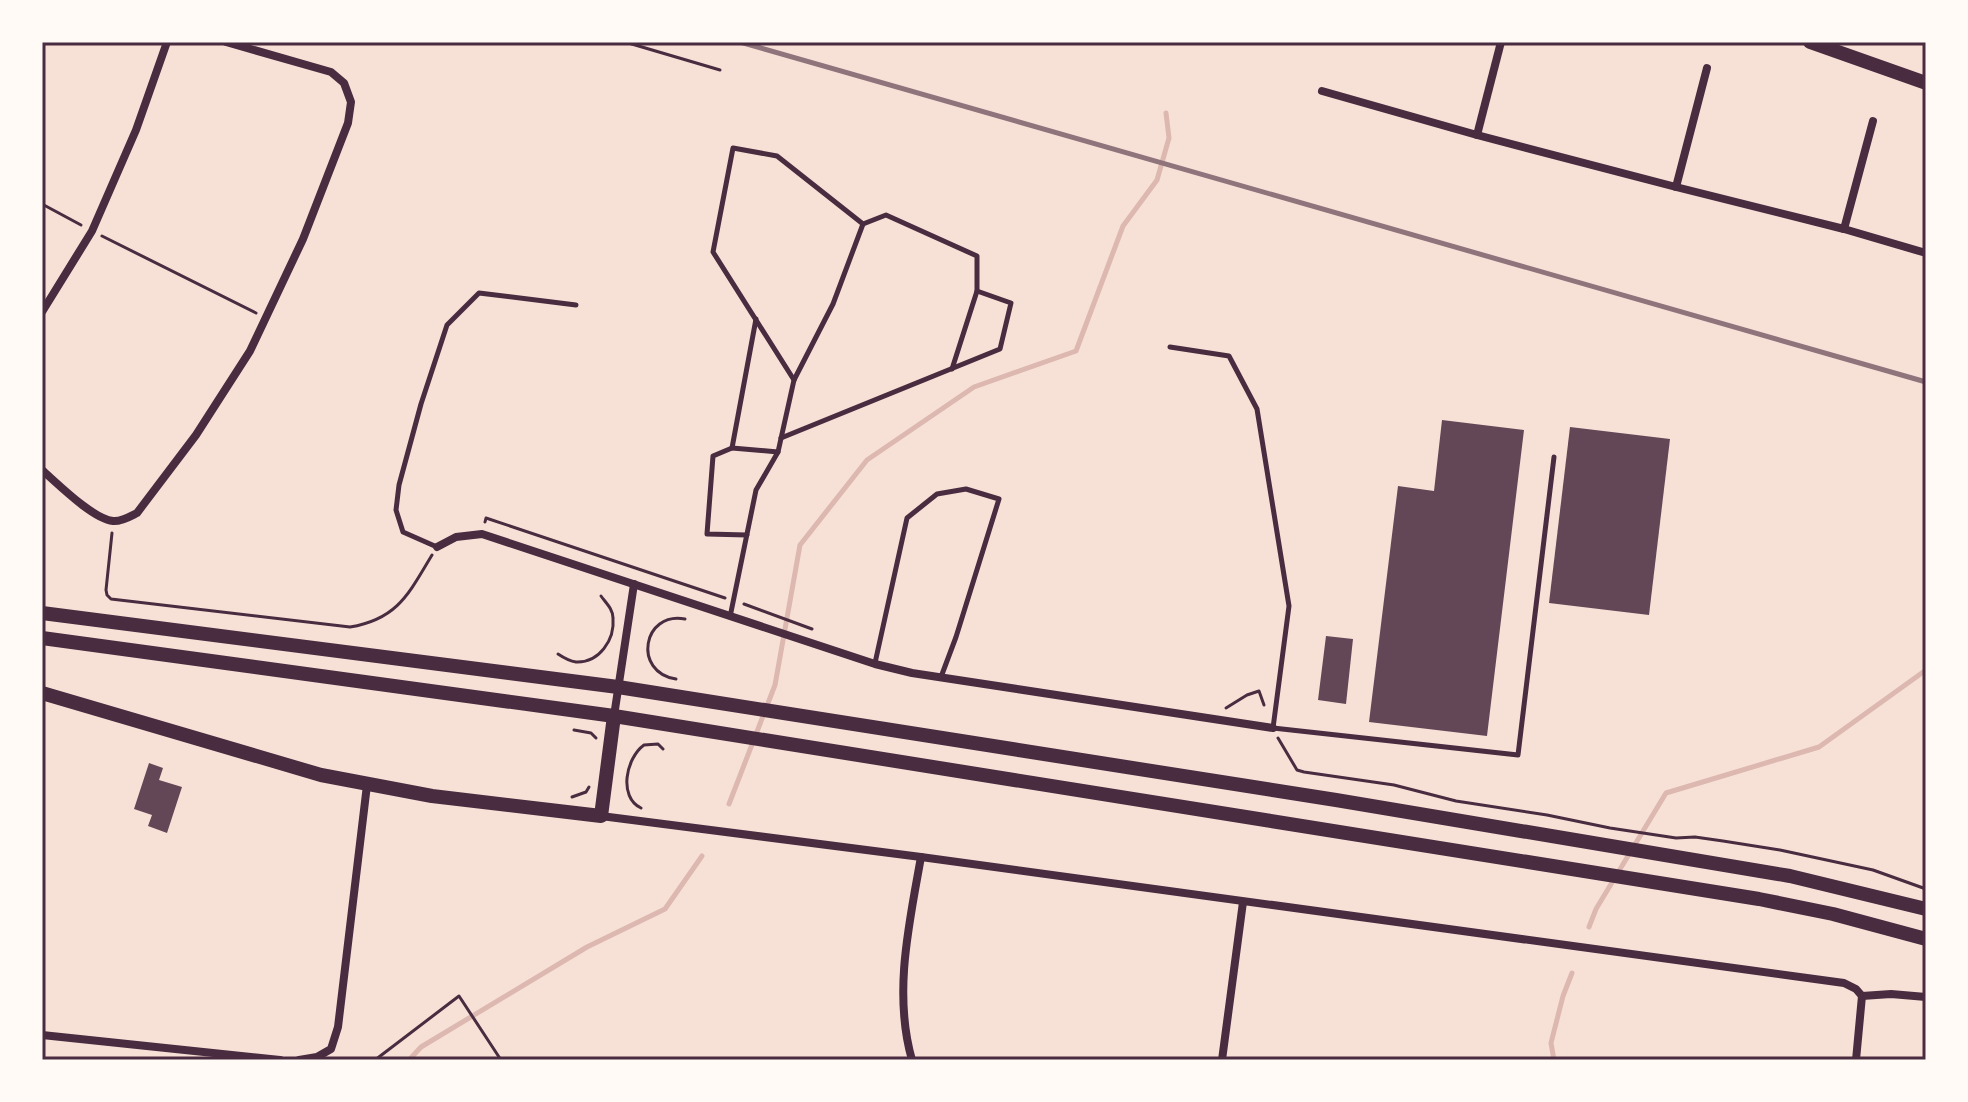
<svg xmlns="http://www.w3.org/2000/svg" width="1968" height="1102" font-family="'Titillium Web',sans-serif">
	<rect width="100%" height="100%" fill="#f7e1d7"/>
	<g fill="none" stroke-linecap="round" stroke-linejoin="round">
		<g stroke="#dcb8b0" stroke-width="5">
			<polyline points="729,804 775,685 800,545 867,460 974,387 1076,351 1123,226 1157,180 1169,138 1166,113"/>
			<polyline points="1589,927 1596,909 1666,793 1819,747 1926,670"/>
			<polyline points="1926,974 1926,971"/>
			<polyline points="409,1060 421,1047 587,947 665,909 702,856"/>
			<polyline points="1554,1060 1551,1043 1563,996 1572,973"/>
		</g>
	</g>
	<g fill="#644757">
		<polygon points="1442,420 1524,430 1487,736 1369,722 1398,486 1434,491"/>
		<polygon points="1570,427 1670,439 1649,615 1549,603"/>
		<polygon points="1326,636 1353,639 1346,704 1318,700"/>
		<polygon points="149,763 163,768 159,780 182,787 167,833 148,826 152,815 134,809"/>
	</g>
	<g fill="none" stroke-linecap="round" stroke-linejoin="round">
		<g stroke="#4a2c40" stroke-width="3">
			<polyline points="625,42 720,70"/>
			<polyline points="1919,42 1926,44"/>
			<polyline points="42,204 81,225"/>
			<polyline points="102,236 256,313"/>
			<polyline points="485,522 486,518 725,598"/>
			<path d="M 112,533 L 106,590 L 107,595 L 111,599 L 350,627 C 398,619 409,593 432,555"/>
			<polyline points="744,604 812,629"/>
			<path d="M 558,654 C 564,658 569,661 576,662 C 599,663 615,640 613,618 C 613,609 606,603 601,596"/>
			<path d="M 676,679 C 632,672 643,611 685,619"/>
			<polyline points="1226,708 1247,695 1259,691 1264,705"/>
			<polyline points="574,730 591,733 596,738"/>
			<polyline points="1278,738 1297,770 1304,772 1394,785 1456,801 1547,815 1610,828 1676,838 1695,837 1723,841 1780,850 1873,870 1926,889"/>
			<polyline points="572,797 586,792 589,787"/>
			<path d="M 641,808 C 618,797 626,758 644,745 L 658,744 L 663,749"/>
			<polyline points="375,1060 459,996 501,1060"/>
		</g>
		<g stroke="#4a2c40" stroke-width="5">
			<polyline points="756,319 732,448 778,452"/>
			<polyline points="1170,347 1229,356 1257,409 1289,606 1273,728 1518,755 1554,457"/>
			<polyline points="952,369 977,291"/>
			<polyline points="781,438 1000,349 1011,303 977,291 977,256 886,215 863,224 777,156 733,148 713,252 794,380"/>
			<polyline points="732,448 713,456 707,534 747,535"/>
			<polyline points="437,547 403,532 396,510 399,485 421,404 447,325 479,293 576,305"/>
			<polyline points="730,617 756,490 778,452 794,380 833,304 863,224"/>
			<polyline points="875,663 907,518 937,494 966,489 999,499 956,637 941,677"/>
		</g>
		<g stroke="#4a2c40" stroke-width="8">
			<polyline points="1322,91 1477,135 1676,187 1844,229 1926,253"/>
			<polyline points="1477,135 1501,42"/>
			<polyline points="1676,187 1707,68"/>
			<polyline points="1844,229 1873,121"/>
			<polyline points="42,312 92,231 136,130 167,42"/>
			<path d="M 42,470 C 58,484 93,519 113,521 C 121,522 131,516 137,513 L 196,435 L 250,351 L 303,239 L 348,123 L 351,102 L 344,83 L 331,72 L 226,42"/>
			<polyline points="437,547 456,537 482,534 875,664 912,673 1273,728"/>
			<polyline points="614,716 634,584"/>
			<polyline points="601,816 921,857 1844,983 1856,989 1862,996"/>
			<polyline points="1862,996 1891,994 1926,997"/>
			<polyline points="42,1035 280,1060"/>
			<polyline points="299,1060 317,1057 331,1049 338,1027 367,785"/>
			<path d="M 912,1060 C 893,994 909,924 921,857"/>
			<polyline points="1222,1060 1243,902"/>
			<polyline points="1856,1060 1862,996"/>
		</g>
		<g stroke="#4a2c40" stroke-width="14">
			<polyline points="1810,42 1926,83"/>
			<polyline points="42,693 321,775 432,796 601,816 614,716"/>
		</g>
		<g stroke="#4a2c40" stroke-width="14">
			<polyline points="42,613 618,687 1336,800 1790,876 1926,909"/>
			<polyline points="42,638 614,716 1759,899 1833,914 1926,939"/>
		</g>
		<polyline stroke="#8f747c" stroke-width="5" points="740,42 1926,382"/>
	</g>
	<rect width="1968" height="1102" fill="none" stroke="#fffaf5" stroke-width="88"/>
	<rect x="44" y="44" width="1880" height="1014" fill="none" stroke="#4a2c40" stroke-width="3"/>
</svg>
